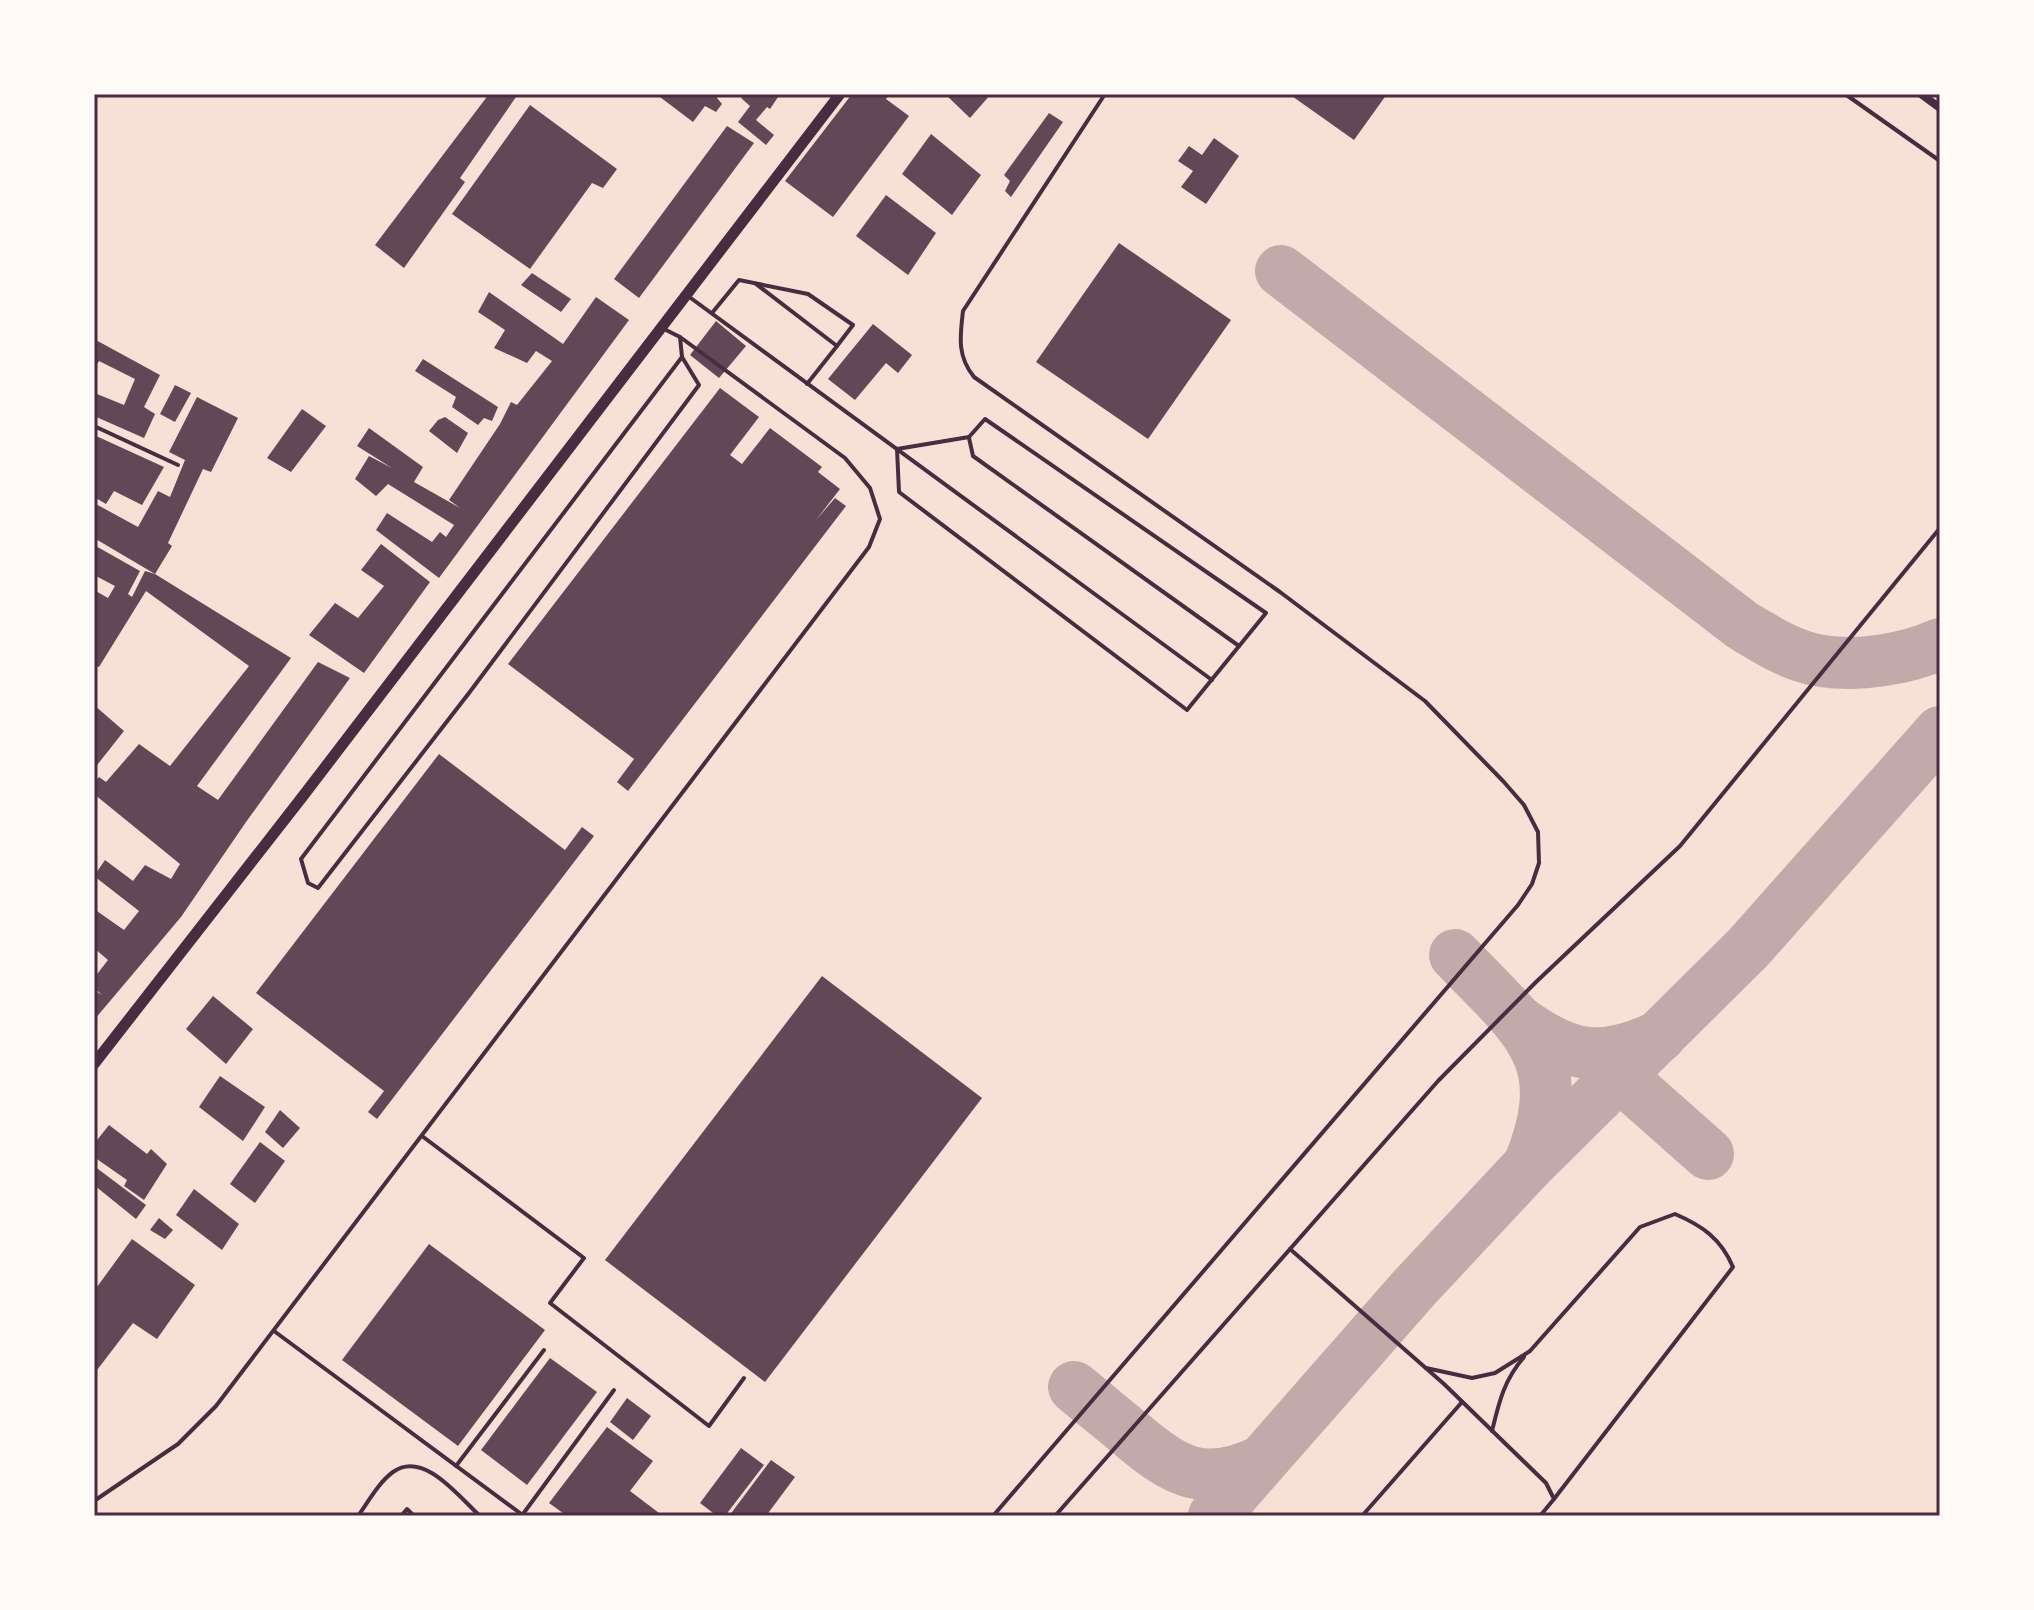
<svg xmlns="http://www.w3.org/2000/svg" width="2034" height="1610" font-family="'Open Sans',sans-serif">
	<rect width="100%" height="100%" fill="#f7e1d7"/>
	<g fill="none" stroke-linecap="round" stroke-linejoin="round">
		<g stroke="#c3aaaa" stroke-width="52">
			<path d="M 1281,271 L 1742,625 C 1767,640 1793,657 1822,661 C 1858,667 1907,659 1940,644"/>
			<path d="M 1455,955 C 1525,1028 1573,1057 1529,1165"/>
			<path d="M 1516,1019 C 1568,1058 1601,1064 1660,1036"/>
			<polyline points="1620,1076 1708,1154"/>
			<path d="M 1074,1387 C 1093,1403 1113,1419 1132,1435 C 1177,1473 1205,1488 1262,1461"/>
			<polyline points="1214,1516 1414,1288 1529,1165 1748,948 1940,732"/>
		</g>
	</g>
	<g fill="#644757">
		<polygon points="489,94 513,94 516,97 460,178 465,182 404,268 375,245"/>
		<polygon points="656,94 720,94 717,98 722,104 716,112 705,106 693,122"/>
		<polygon points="745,94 780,94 770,109 767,107 756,120 774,135 766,145 738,122 750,106 741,98"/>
		<polygon points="852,94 890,94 886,99 909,116 833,217 785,181"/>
		<polygon points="945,94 991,94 970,118"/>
		<polygon points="1289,94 1387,94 1354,140"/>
		<polygon points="530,105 617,169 603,188 592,183 530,269 452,214"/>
		<polygon points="1049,113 1063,122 1011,197 1005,191 1010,181 1004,175"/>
		<polygon points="727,126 754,143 639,298 614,279"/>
		<polygon points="931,134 981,175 952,215 902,174"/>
		<polygon points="1214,138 1239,156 1206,204 1181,187 1193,171 1178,161 1189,146 1202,155"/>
		<polygon points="886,195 936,233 908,275 856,236"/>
		<polygon points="1119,243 1231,320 1148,439 1036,362"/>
		<polygon points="532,273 571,299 561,312 521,285"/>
		<polygon points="489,292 563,344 596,297 629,320 439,578 376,530 387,513 432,542 440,532 446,537 454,525 388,484 376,496 355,479 369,456 392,468 357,446 369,428 423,467 414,482 460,508 449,500 500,424 511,402 517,405 552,361 536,351 527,363 494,348 505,330 478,312"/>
		<polygon points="716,321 746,346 719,378 690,355"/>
		<polygon points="873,324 912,355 898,373 886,363 855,400 828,379"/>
		<polygon points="94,339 160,375 144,407 155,414 144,438 94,416 97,394 124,405 135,379 99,361 94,369"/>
		<polygon points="423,359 498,407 492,421 484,418 478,425 452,407 456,397 415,371"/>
		<polygon points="175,385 191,393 175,422 160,414"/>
		<polygon points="720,388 759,417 730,455 742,464 770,428 822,467 818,472 840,489 816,520 835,498 846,506 628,791 617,782 634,759 508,664"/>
		<polygon points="197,397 238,418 211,472 203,469 168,543 172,546 155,574 94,538 94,503 138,527 158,491 170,497 185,460 169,452"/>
		<polygon points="302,409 326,426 291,472 267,458"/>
		<polygon points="445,417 468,433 457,453 429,431 438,420"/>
		<polygon points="94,435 164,467 142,505 114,491 106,504 94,497"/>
		<polygon points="381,544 430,582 364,673 309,635 335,603 358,618 384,586 361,570"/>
		<polygon points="94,545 140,571 128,594 132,597 145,571 155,574 291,658 197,786 218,800 318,662 350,678 246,822 181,917 94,1020 94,990 102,995 94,988 94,978 108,960 94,948 94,909 124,930 139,911 94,876 105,860 133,881 145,865 171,879 180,864 94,794 94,783 99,777 106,782 139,744 170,766 249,666 146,591 99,667 94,666 94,590 108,598 115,586 94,575"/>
		<polygon points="94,705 124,731 94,769"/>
		<polygon points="439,754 565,850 582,827 594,836 377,1119 368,1112 384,1091 256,993"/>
		<polygon points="822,976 982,1098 765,1382 605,1260"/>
		<polygon points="213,996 253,1029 226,1064 186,1029"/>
		<polygon points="220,1076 265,1107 243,1141 199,1107"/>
		<polygon points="280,1110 300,1128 283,1148 265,1132"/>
		<polygon points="109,1125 147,1154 151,1149 167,1164 144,1200 124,1186 127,1180 94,1157 94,1144"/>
		<polygon points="260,1142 285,1161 255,1203 230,1184"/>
		<polygon points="94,1166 146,1205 136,1219 94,1185"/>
		<polygon points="194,1189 239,1224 222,1250 176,1215"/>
		<polygon points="159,1218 173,1230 165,1239 150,1230"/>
		<polygon points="132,1239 195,1285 157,1339 133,1323 94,1374 94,1291"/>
		<polygon points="429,1244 545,1330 458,1446 342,1360"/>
		<polygon points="550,1358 597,1392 527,1485 481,1450"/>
		<polygon points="627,1398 651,1416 633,1440 610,1422"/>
		<polygon points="607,1427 653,1461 630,1491 663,1516 567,1516 549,1503"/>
		<polygon points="741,1448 764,1465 725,1516 717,1516 700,1503"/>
		<polygon points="771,1460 795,1477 766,1516 729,1516"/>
	</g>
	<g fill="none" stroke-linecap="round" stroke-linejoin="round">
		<g stroke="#4a2c40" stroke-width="4">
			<polyline points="1845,94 1940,161"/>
			<polyline points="756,284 837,346 807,384"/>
			<polyline points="688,296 1212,680"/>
			<polyline points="712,313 739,280 808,294 853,325 837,346"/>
			<polyline points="680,337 682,357"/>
			<polygon points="682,357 699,385 469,693 318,888 308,883 301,859"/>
			<polygon points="985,419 1266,613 1187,710 899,492 897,449 969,437"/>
			<polyline points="94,426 178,465"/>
			<polyline points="969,438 973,456 1239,646"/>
			<polyline points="422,1136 584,1258 550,1303 709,1426 744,1378"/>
			<polyline points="1290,1249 1444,1384 1546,1483 1554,1499 1540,1516"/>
			<polyline points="274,1331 524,1516"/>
			<path d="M 1426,1368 L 1472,1378 L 1495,1373 L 1530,1351 L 1640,1227 L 1675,1214 C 1703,1226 1721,1239 1733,1267 L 1554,1499"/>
			<path d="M 1492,1431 C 1499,1402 1504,1380 1524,1357"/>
			<polyline points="456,1466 544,1350"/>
			<polyline points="94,1501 178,1444 216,1406 869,547 880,519 870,488 845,458 680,337 664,329"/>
			<polyline points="523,1514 614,1390"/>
			<path d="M 358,1516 C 368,1502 379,1482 393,1472 C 424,1450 459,1497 480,1516"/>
			<polyline points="401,1516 407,1509 414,1516"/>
			<path d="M 993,1516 L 1518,905 L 1532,884 L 1539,863 L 1538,832 L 1524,805 L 1503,781 L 1425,701 L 1280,592 L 974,377 C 957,356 960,337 963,311 L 1105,94"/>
			<polyline points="1055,1516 1438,1081 1536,982 1680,846 1940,528"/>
			<polyline points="1362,1516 1462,1402"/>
		</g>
		<polyline stroke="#4a2c40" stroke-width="8" points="1921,94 1940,108"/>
		<polyline stroke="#4a2c40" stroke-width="11" points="94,1064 303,796 840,94"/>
	</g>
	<rect width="2034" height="1610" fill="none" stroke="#fffaf5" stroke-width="192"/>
	<rect x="96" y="96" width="1842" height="1418" fill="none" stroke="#4a2c40" stroke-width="3"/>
</svg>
